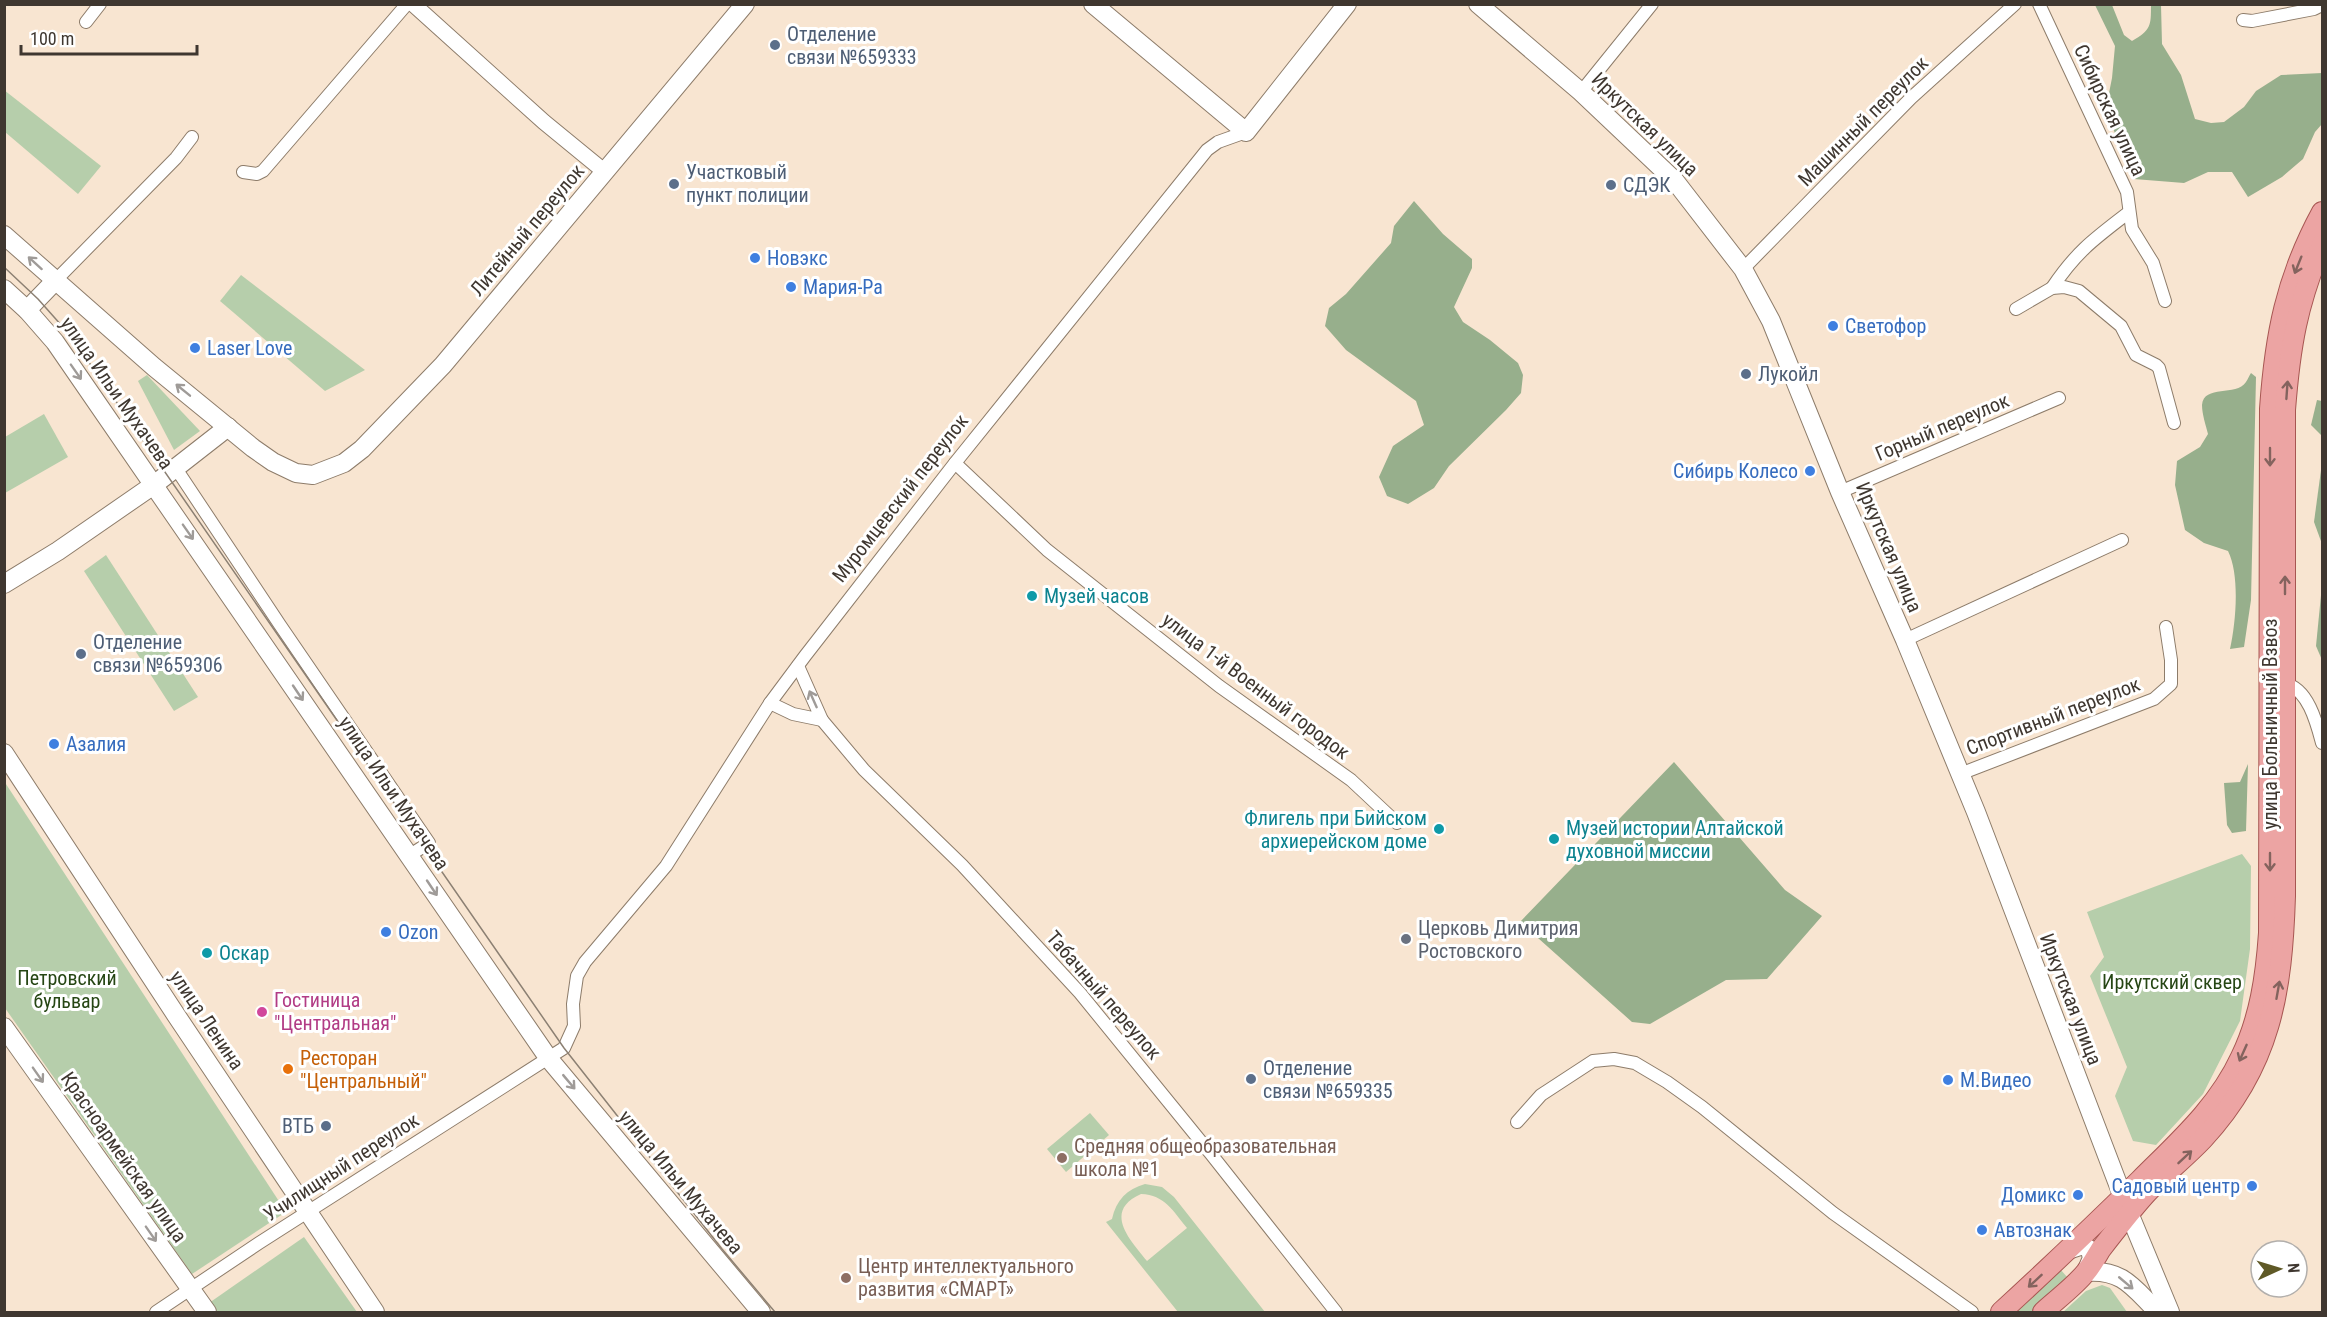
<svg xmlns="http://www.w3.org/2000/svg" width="2327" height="1317" font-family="'Roboto Condensed',sans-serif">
	<rect width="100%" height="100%" fill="#f8e5d1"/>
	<g fill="#b6ceab" fill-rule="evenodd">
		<polygon points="4,90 101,166 78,194 5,132"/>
		<polygon points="241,275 365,370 325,391 220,301"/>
		<polygon points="147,375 200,431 174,450 138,381"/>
		<polygon points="44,414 68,457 5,493 5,437"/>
		<polygon points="106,555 198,697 174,711 84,571"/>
		<polygon points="4,781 286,1212 192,1274 5,1008"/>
		<polygon points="2242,854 2251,866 2250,949 2240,1021 2203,1094 2156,1145 2133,1141 2115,1096 2127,1067 2090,976 2104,957 2087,912"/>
		<polygon points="1090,1113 1109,1135 1066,1172 1047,1149"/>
		<path d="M 1145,1184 L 1162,1187 L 1174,1197 L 1265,1312 L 1178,1312 L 1106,1222 L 1112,1219 C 1116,1200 1127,1189 1145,1184 ZM 1141,1194 C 1165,1195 1173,1211 1187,1228 L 1147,1261 C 1129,1239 1103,1211 1141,1194 Z"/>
		<polygon points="304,1237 357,1312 216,1312 209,1303"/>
		<polygon points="2060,1269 2068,1278 2032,1312 2014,1312"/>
		<polygon points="2102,1285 2110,1288 2127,1312 2063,1312 2086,1291"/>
	</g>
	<g fill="#97af8c">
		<path d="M 2095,5 L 2112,5 L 2124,35 L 2132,41 C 2151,30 2151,26 2151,5 L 2161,5 L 2162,44 L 2181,75 L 2195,119 L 2211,123 L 2224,122 L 2244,107 L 2256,91 L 2281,75 L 2322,73 L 2322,124 L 2315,132 L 2303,159 L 2282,177 L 2248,197 L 2232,172 L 2208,172 L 2184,183 L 2134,179 L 2130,176 L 2106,108 L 2112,78 L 2115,46 Z"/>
		<polygon points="1414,201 1443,234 1472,259 1472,268 1454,307 1463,322 1490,340 1518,363 1523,375 1521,393 1506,410 1449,466 1434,488 1408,504 1387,496 1379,477 1393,446 1424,425 1416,401 1346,350 1325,326 1329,308 1346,294 1391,243 1394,226"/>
		<path d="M 2251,373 L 2256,377 L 2251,600 L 2244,647 L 2230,649 C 2236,622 2240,575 2228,551 L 2204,543 L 2185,530 L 2175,485 L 2177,461 L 2200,447 L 2208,434 C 2206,426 2202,414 2202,405 C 2204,384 2236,397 2246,382 C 2248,379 2249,376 2251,373 Z"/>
		<polygon points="2317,400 2322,401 2322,436 2311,425"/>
		<polygon points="2321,470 2322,470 2322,544 2314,522"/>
		<polygon points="2322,585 2322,660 2316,646"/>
		<polygon points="1674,762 1785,890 1822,916 1767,979 1726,980 1650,1024 1632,1022 1520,922"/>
		<polygon points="2248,764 2246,831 2232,833 2227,825 2224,783 2240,782"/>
	</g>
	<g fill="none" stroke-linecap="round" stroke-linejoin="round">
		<defs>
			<g id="minor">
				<polyline points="2039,4 2127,192 2132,229 2153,263 2165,301"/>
				<polyline points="2243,20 2252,21 2314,9 2322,5"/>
				<polyline points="86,22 100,4"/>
				<polyline points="1581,92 1652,4"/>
				<polyline points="243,172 257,174 263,171 407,4"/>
				<polyline points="1743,269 1911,98 2015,4"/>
				<polyline points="55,281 176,158 192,137"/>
				<path d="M 2052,288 C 2076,252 2094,239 2128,213"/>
				<polyline points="2016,309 2052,288 2064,287 2079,291 2121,326 2136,355 2156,365 2159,368 2174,423"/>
				<polyline points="955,463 1047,550 1219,686 1351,780 1397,823"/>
				<polyline points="175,467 280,625 429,843 410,855"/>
				<polyline points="1840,492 2059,398"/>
				<polyline points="1905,640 2122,540"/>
				<path d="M 2285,684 C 2308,688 2317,724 2322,743"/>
				<polyline points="770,703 793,714 822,720 798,666"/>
				<polyline points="822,720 864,770 962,865 1080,993 1211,1154 1336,1312"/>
				<polyline points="1960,774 2154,699 2171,684 2171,660 2166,627"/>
				<polyline points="1517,1122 1541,1095 1593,1061 1614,1059 1635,1063 1667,1082 1702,1107 1833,1213 1972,1312"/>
				<polyline points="156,1312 259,1243 564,1048 574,1026 573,1004 577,976 585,962 666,866 770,703 805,656 955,463 1207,150 1218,142 1246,132"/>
			</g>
			<polyline id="tertiary" points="413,4 544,122 605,172"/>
			<g id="secondary">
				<polyline points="1093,4 1246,132 1347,4"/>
				<polyline points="1478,4 1581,92 1675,181 1743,269 1771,321 1840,492 1905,640 1976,812 2129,1213 2170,1312"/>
				<polyline points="4,235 154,367 253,448 273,462 296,473 313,475 344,463 362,449 443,365 745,4"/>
				<polyline points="4,289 27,310 55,342 549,1059 761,1312"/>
				<polyline points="27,310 55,281"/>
				<polyline points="4,584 58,551 155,484 228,427"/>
				<polyline points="4,753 176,1015 375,1312"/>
				<polyline points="4,1027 207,1312"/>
				<path d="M 2068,1250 L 2083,1245 L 2090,1250 L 2092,1258 L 2086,1272 C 2124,1269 2134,1289 2158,1312"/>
			</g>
			<g id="primary">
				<path d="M 2001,1312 C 2048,1269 2094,1225 2140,1180 C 2178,1142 2218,1107 2241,1057 C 2260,1018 2266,976 2269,933 L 2270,409 C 2275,336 2286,278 2322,212"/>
				<path d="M 2043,1312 C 2057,1299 2074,1287 2086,1272 C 2092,1265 2096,1257 2101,1249 C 2115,1231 2129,1213 2144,1196 C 2162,1176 2184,1159 2203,1139 C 2271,1066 2282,991 2285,896 L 2285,410 C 2290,346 2297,304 2322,245"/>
			</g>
		</defs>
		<use href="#minor" stroke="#8d7c6a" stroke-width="14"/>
		<use href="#tertiary" stroke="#8d7c6a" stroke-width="17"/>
		<use href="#secondary" stroke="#8d7c6a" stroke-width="20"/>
		<use href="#primary" stroke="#a75652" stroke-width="22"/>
		<use href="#minor" stroke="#fff" stroke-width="12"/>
		<use href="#tertiary" stroke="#fff" stroke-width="15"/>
		<use href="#secondary" stroke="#fff" stroke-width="18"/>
		<use href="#primary" stroke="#eca4a3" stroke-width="20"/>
		<polyline stroke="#8c8073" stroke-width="1.5" points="4,267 38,299 70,335 564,1048 722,1249 775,1312"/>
	</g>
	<defs><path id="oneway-shaft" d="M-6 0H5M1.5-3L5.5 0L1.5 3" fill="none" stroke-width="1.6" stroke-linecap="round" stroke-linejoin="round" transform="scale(1.5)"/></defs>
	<g stroke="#9f9b98">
		<use href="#oneway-shaft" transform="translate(35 263) rotate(-138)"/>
		<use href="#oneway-shaft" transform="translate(76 372) rotate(55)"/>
		<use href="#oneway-shaft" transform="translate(183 390) rotate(-141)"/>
		<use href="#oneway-shaft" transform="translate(188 532) rotate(55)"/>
		<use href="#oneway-shaft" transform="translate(298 693) rotate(56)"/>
		<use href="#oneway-shaft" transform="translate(813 699) rotate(-114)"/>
		<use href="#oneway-shaft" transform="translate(432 888) rotate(56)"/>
		<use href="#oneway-shaft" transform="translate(38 1075) rotate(55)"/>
		<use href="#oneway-shaft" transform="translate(569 1082) rotate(50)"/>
		<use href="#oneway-shaft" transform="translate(151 1234) rotate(55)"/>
		<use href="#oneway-shaft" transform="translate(2126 1283) rotate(40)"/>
	</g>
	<g stroke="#84635e">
		<use href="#oneway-shaft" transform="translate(2298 265) rotate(112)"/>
		<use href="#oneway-shaft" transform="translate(2287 390) rotate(-86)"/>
		<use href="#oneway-shaft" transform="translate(2270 457) rotate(90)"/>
		<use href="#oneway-shaft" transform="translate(2285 585) rotate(-90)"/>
		<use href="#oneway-shaft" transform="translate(2270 862) rotate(90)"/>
		<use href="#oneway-shaft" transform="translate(2278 990) rotate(-80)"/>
		<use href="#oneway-shaft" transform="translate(2243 1053) rotate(114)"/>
		<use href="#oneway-shaft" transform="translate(2185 1157) rotate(-43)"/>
		<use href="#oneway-shaft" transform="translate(2035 1281) rotate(137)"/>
	</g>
	<g fill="#5c6f8a" stroke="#fff" stroke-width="2">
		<circle cx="775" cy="45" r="6"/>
		<circle cx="674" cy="184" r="6"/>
		<circle cx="1611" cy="185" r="6"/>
		<circle cx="1746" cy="374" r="6"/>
		<circle cx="81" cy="654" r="6"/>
		<circle cx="1251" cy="1079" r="6"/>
		<circle cx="326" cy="1126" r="6"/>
	</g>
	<g fill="#3f7fe0" stroke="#fff" stroke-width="2">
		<circle cx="755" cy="258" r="6"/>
		<circle cx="791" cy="287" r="6"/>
		<circle cx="1833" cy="326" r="6"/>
		<circle cx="195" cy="348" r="6"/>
		<circle cx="1810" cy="471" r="6"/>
		<circle cx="54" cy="744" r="6"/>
		<circle cx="386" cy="932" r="6"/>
		<circle cx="1948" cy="1080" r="6"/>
		<circle cx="2252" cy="1186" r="6"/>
		<circle cx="2078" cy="1195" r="6"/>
		<circle cx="1982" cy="1230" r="6"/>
	</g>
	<g fill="#0f9aa8" stroke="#fff" stroke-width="2">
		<circle cx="1032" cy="596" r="6"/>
		<circle cx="1439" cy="829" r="6"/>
		<circle cx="1554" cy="839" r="6"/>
		<circle cx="207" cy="953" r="6"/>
	</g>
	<circle fill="#6b7280" stroke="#fff" stroke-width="2" cx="1406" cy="939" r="6"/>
	<circle fill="#d1479c" stroke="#fff" stroke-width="2" cx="262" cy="1012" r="6"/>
	<circle fill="#e8710a" stroke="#fff" stroke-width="2" cx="288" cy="1069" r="6"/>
	<g fill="#8d6e63" stroke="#fff" stroke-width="2">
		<circle cx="1062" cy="1158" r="6"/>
		<circle cx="846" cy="1278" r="6"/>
	</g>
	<g text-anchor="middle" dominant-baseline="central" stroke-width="6" stroke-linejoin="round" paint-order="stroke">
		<g font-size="20" fill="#4e5e75" stroke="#fff" text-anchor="start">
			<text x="787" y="34">Отделение<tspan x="787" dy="23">связи №659333</tspan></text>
			<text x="686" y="172">Участковый<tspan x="686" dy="23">пункт полиции</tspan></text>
			<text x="1623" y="185">СДЭК</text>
			<text x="1758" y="374">Лукойл</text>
			<text x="93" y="642">Отделение<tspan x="93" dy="23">связи №659306</tspan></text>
			<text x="1263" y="1068">Отделение<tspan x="1263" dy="23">связи №659335</tspan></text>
			<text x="314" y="1126" text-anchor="end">ВТБ</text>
		</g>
		<g font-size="20" fill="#3f3730" stroke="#fff">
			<text transform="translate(2110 110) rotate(65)">Сибирская улица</text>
			<text transform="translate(1863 121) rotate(-45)">Машинный переулок</text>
			<text transform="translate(1645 124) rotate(44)">Иркутская улица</text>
			<text transform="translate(527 230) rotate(-50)">Литейный переулок</text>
			<text transform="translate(117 393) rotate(55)">улица Ильи Мухачева</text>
			<text transform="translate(1942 427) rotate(-23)">Горный переулок</text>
			<text transform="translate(900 498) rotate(-52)">Муромцевский переулок</text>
			<text transform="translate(1889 547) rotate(67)">Иркутская улица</text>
			<text transform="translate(1256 686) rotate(37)">улица 1-й Военный городок</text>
			<text transform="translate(2053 716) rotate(-21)">Спортивный переулок</text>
			<text transform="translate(2270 724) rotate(-90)">улица Больничный Взвоз</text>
			<text transform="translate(394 793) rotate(56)">улица Ильи Мухачева</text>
			<text transform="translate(1104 995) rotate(49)">Табачный переулок</text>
			<text transform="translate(2071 999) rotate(69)">Иркутская улица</text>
			<text transform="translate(207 1020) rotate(56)">улица Ленина</text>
			<text transform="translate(124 1157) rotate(55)">Красноармейская улица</text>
			<text transform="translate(341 1167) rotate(-33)">Училищный переулок</text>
			<text transform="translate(681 1182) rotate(50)">улица Ильи Мухачева</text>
		</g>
		<g font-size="20" fill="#366cbe" stroke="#fff" text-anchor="start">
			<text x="767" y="258">Новэкс</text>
			<text x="803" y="287">Мария-Ра</text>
			<text x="1845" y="326">Светофор</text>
			<text x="207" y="348">Laser Love</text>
			<text x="1798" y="471" text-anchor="end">Сибирь Колесо</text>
			<text x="66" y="744">Азалия</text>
			<text x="398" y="932">Ozon</text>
			<text x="1960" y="1080">М.Видео</text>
			<text x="2240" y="1186" text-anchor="end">Садовый центр</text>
			<text x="2066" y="1195" text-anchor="end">Домикс</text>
			<text x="1994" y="1230">Автознак</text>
		</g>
		<g font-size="20" fill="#0d838f" stroke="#fff" text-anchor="start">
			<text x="1044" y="596">Музей часов</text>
			<text x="1427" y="818" text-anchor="end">Флигель при Бийском<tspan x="1427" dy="23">архиерейском доме</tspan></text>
			<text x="1566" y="828">Музей истории Алтайской<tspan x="1566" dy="23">духовной миссии</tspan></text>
			<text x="219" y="953">Оскар</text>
		</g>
		<g font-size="20" fill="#5b616d" stroke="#fff" text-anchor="start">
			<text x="1418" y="928">Церковь Димитрия<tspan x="1418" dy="23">Ростовского</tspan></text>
		</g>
		<g font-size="20" fill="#264614" stroke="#fff">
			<text x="67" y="978">Петровский<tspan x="67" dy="23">бульвар</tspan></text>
			<text x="2172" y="982">Иркутский сквер</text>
		</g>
		<g font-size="20" fill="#b23c85" stroke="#fff" text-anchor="start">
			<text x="274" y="1000">Гостиница<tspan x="274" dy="23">"Центральная"</tspan></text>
		</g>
		<g font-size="20" fill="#c56008" stroke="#fff" text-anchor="start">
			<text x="300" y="1058">Ресторан<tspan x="300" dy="23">"Центральный"</tspan></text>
		</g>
		<g font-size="20" fill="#785e54" stroke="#fff" text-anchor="start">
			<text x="1074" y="1146">Средняя общеобразовательная<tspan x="1074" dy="23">школа №1</tspan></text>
			<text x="858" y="1266">Центр интеллектуального<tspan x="858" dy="23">развития «СМАРТ»</tspan></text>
		</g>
	</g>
	<rect width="2327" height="1317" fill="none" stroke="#3f3730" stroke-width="12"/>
	<g transform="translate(2279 1269) rotate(86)"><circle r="28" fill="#ffffff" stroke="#b2afac" stroke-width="1.5"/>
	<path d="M0-4.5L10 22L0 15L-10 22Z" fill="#5f5926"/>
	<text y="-9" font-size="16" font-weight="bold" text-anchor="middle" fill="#3f3730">N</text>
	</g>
	<path d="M21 45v9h176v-9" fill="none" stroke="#3f3730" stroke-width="3"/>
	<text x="30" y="45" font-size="18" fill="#3f3730" stroke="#ffffff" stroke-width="4.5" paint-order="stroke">100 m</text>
</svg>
